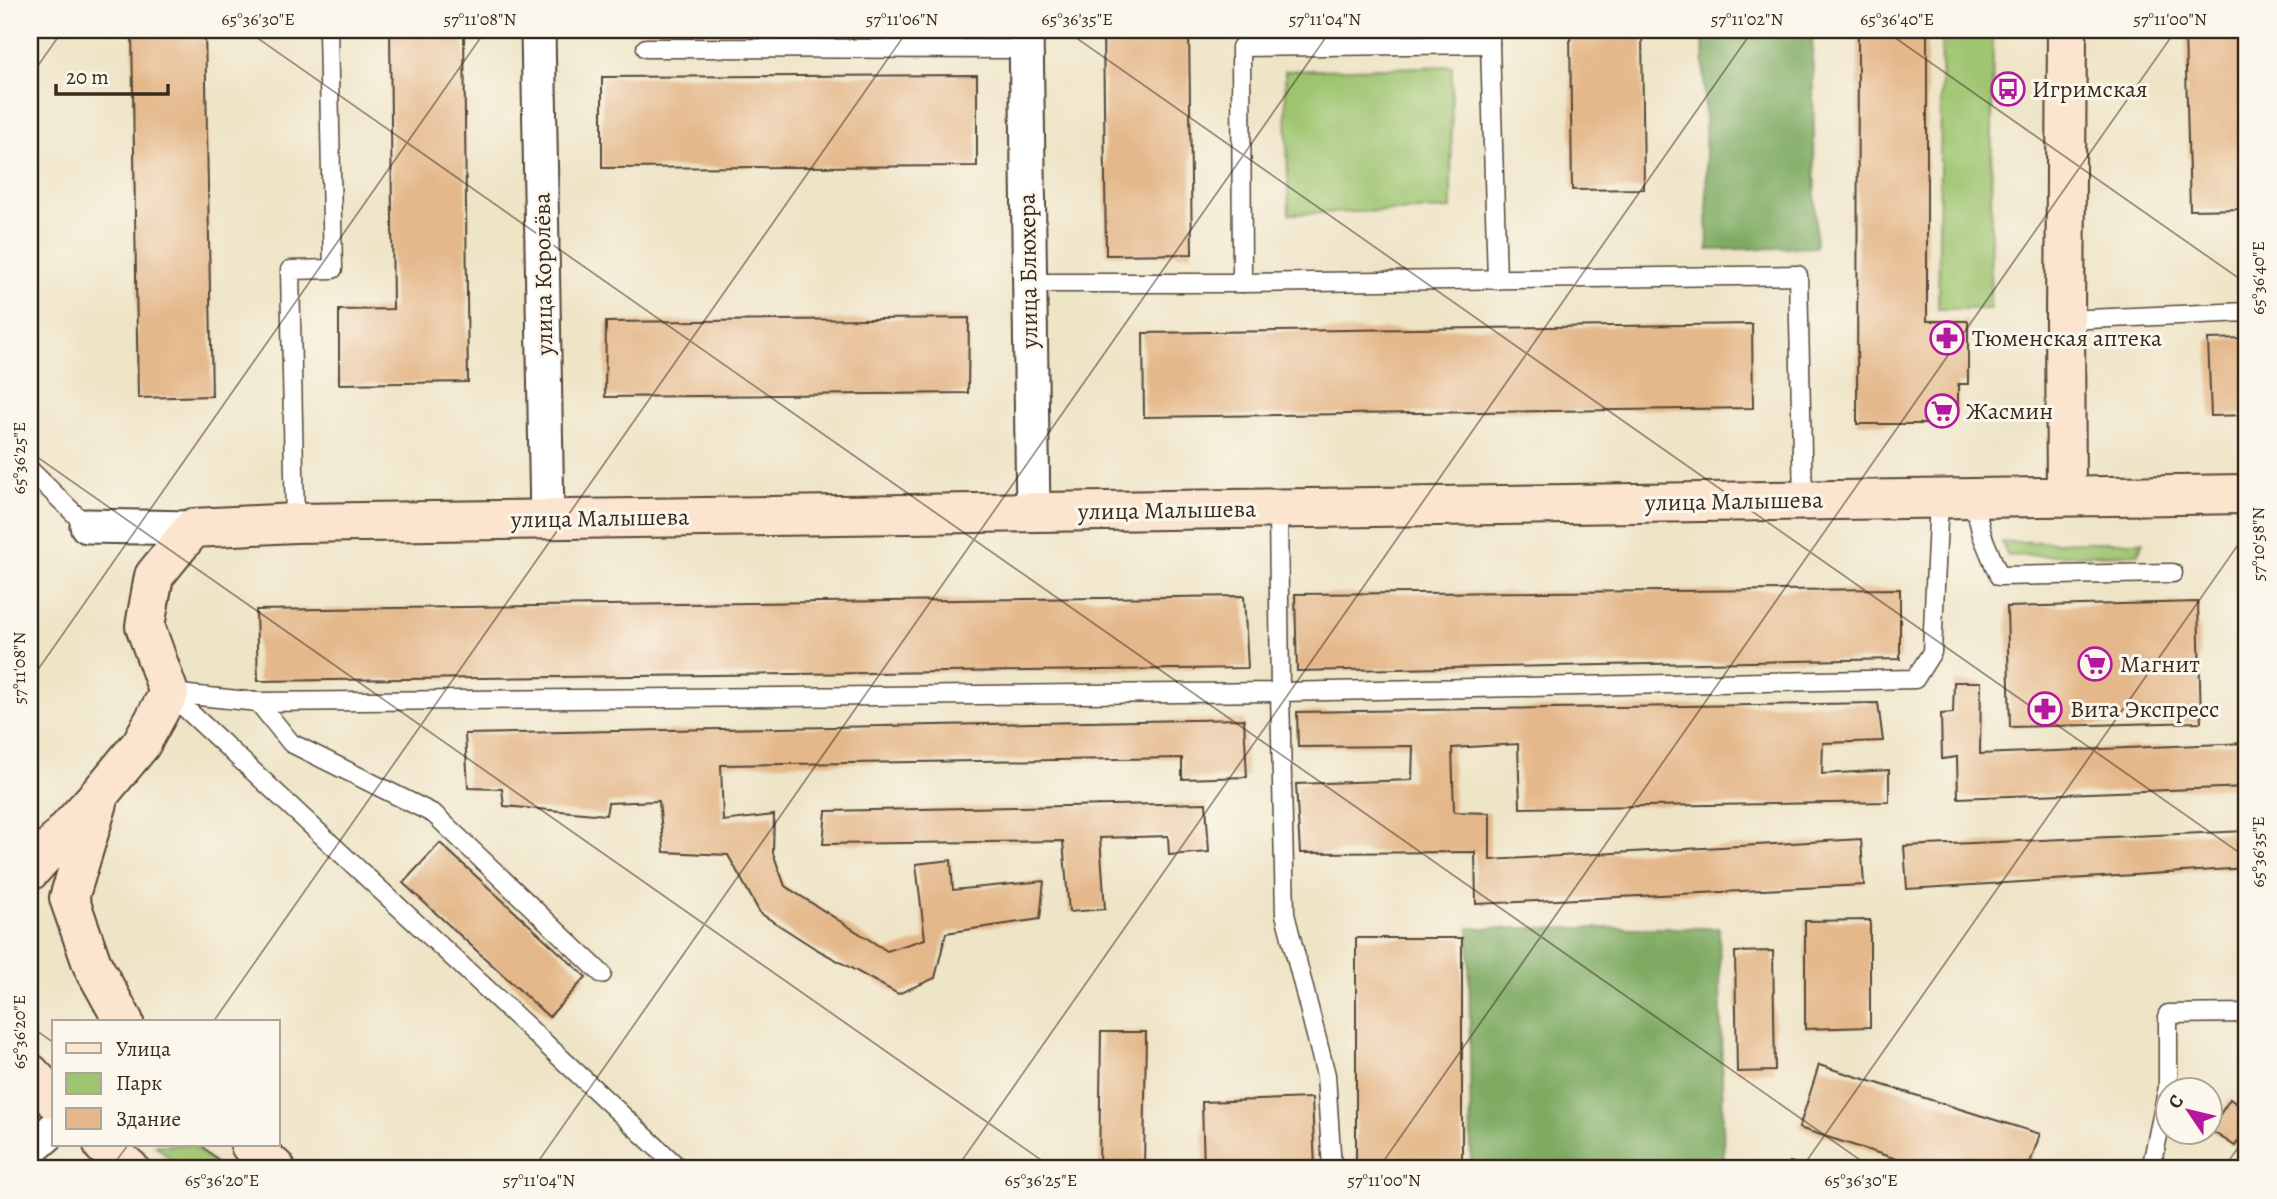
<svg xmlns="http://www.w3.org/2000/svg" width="2277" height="1199" font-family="Alegreya,serif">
	<rect width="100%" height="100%" fill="#fbf7ec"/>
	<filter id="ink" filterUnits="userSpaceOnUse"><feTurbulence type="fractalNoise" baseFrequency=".0143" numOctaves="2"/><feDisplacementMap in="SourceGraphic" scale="14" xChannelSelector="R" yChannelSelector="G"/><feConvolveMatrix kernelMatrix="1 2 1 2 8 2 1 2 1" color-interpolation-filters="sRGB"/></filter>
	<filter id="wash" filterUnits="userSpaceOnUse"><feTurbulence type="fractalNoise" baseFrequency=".00686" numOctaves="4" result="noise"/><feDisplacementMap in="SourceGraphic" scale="28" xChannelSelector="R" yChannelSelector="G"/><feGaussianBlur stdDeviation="1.57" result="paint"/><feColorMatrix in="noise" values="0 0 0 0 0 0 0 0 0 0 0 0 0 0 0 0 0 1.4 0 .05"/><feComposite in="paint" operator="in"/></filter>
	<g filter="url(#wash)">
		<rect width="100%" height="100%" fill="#eee4c6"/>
		<g fill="#9ec46f" stroke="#6c7746" stroke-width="2">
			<polygon points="1942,30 1993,30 1990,309 1938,309"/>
			<polygon points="1452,66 1451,209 1289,214 1285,71"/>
			<polygon points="2002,542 2143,542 2138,554 2008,556"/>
			<polygon points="155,1145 193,1145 220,1169 182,1169"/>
		</g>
		<g fill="#7eaa62" stroke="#5c6a40" stroke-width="2">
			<polygon points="1703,30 1812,30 1816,247 1708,250"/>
			<polygon points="1469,928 1719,928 1724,1169 1471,1169"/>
		</g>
		<g id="blocks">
			<g fill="#e4b88a">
				<polygon points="132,30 205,30 212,396 138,398"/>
				<polygon points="390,30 464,30 468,382 339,384 339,310 393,309"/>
				<polygon points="1103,30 1189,30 1192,254 1106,255"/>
				<polygon points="1570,30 1642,30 1644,189 1572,190"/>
				<polygon points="1858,30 1927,30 1927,321 1968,321 1968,384 1958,384 1958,414 1950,424 1857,424"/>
				<polygon points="2247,32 2247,209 2190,210 2185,34"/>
				<polygon points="977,75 977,166 602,168 602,77"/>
				<polygon points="969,318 968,393 605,397 606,322"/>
				<polygon points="1752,324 1753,408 1144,417 1143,333"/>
				<polygon points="2247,338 2247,415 2211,416 2208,339"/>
				<polygon points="1900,589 1900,659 1297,671 1295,594"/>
				<polygon points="1244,596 1248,668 258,681 256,610"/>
				<polygon points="2198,602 2201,722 2010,727 2007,607"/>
				<polygon points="1954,682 1981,682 1980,754 2247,743 2247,787 1958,798 1957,757 1942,759 1941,714 1953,713"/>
				<polygon points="1878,703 1883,741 1823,743 1822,774 1889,770 1889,802 1520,808 1518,744 1452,748 1454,812 1490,813 1490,860 1861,839 1864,885 1476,904 1475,852 1300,853 1296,784 1412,780 1413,746 1298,747 1297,712"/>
				<polygon points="1244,719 1247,777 1182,779 1182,758 721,765 723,821 774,815 773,853 785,886 887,951 925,939 916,864 951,860 953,890 1044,881 1040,919 946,933 935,978 898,994 816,949 760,913 728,855 664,852 659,801 608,803 606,815 504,806 502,789 468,788 465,734"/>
				<polygon points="1206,803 1209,852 1169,855 1168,836 1100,838 1105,909 1069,912 1063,841 823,844 826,811"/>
				<polygon points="2247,831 2247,868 1907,889 1904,846"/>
				<polygon points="440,843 586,977 549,1017 403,883"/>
				<polygon points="1870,920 1870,1027 1805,1029 1805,921"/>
				<rect x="1356" y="938" width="106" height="231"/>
				<polygon points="1773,951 1775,1071 1737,1072 1735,952"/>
				<polygon points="1101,1032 1146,1032 1144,1169 1099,1169"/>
				<polygon points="1819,1065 2040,1134 2028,1169 1928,1169 1799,1128"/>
				<polygon points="1312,1098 1315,1169 1204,1169 1202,1102"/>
				<polygon points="2230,1099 2247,1111 2247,1127 2235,1146 2210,1130"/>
				<polygon points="1790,1162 1812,1169 1787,1169"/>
			</g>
		</g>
	</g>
	<g filter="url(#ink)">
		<use href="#blocks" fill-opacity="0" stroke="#564637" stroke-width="2"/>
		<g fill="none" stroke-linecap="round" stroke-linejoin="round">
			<defs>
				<g id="lane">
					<polyline points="1490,44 1497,280"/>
					<polyline points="646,48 1026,49"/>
					<polyline points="1028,283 1242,283 1798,275 1803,500"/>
					<polyline points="1242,283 1241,47 1490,44 1490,30"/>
					<polyline points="2065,320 2247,312"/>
					<polyline points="30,470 87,526"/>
					<polyline points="1973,498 1982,535 1999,576 2173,573"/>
					<polyline points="295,523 290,270 333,269 328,30"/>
					<polyline points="169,693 258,702 1280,692 1278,508"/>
					<polyline points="169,693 680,1169"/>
					<polyline points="258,702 291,743 434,814 602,974"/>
					<polyline points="1332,1169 1326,1075 1285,914 1280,692 1915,679 1932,652 1939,498"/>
					<polyline points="2151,1169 2168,1087 2168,1014 2247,1013"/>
				</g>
				<g id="street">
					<polyline points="538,30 547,519"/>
					<polyline points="1026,30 1033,512"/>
					<polyline points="87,526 193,528"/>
					<polyline points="30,1150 54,1129"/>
				</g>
				<g id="secondary">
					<polyline points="2066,496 2065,320 2067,30"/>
					<polyline points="98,803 69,898 92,964 124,1022"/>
					<polyline points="30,871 102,791 141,744 169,693 145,626 154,576 193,528 295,523 2247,494"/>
					<polyline points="30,1073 54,1099"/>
					<polyline points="103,1145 130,1169"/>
					<polyline points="250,1145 276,1169"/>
				</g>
			</defs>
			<use href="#lane" stroke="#564637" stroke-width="21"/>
			<use href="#street" stroke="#564637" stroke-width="37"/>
			<use href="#secondary" stroke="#564637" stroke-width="42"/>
			<use href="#lane" stroke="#fff" stroke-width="18"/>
			<use href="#street" stroke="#fff" stroke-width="33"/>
			<use href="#secondary" stroke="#fce5cf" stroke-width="38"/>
		</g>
	</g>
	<path fill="none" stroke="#3b2a1e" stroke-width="2" stroke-opacity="0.45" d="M 246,30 L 1873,1169M 1065,30 L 2247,858M 1884,30 L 2247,284M 30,77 L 63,30M 30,452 L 1054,1169M 30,681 L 486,30M 213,1022 L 908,30M 30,1026 L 54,1043M 199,1145 L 234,1169M 110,1169 L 128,1145M 533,1169 L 1331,30M 956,1169 L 1753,30M 1378,1169 L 2176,30M 1801,1169 L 2247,532M 2223,1169 L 2247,1135"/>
	<defs>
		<symbol id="bus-ring" viewBox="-11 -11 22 22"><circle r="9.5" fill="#fbf7ec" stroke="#b5179e" stroke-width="1.5"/><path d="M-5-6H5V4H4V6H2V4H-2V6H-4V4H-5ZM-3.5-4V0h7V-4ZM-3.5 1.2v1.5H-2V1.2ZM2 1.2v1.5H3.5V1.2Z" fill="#b5179e"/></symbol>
		<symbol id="pharmacy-ring" viewBox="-11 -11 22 22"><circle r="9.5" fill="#fbf7ec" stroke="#b5179e" stroke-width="1.5"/><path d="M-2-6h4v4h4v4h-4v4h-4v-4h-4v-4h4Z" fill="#b5179e"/></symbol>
		<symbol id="supermarket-ring" viewBox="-11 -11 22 22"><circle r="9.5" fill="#fbf7ec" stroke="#b5179e" stroke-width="1.5"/><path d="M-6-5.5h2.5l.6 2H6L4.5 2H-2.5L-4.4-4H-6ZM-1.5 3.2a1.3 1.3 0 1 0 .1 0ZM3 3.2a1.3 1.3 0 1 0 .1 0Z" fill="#b5179e"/></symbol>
	</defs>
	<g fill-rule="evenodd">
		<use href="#bus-ring" x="1989" y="70" width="38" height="38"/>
		<use href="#pharmacy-ring" x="1928" y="319" width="38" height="38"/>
		<use href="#supermarket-ring" x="1923" y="392" width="38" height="38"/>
		<use href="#supermarket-ring" x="2076" y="645" width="38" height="38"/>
		<use href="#pharmacy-ring" x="2026" y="690" width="38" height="38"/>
	</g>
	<g text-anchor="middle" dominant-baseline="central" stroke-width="6" stroke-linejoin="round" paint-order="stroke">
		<g font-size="24" fill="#3b2a1e" stroke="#fbf7ec" text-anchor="start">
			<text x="2032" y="89">Игримская</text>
			<text x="1972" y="338">Тюменская аптека</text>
			<text x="1966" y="411">Жасмин</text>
			<text x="2120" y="664">Магнит</text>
			<text x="2070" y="709">Вита Экспресс</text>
		</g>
		<g font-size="24" fill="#3b2a1e" stroke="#fbf7ec">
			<text transform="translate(1028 271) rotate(-91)">улица Блюхера</text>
			<text transform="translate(543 274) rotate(-91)">улица Королёва</text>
			<text transform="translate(1734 501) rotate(-1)">улица Малышева</text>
			<text transform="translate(1167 510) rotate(-1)">улица Малышева</text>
			<text transform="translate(600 518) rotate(-1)">улица Малышева</text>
		</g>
	</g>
	<rect width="2277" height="1199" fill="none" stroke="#fbf7ec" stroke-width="77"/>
	<rect x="52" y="1020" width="228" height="126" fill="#fbf7ec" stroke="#aea59a" stroke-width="2"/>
	<rect x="66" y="1043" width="35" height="10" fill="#fce5cf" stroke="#aea59a" stroke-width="2"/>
	<text x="116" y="1056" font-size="21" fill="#3b2a1e">Улица</text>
	<rect x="66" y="1073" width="35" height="21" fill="#9ec46f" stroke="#aea59a" stroke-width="2"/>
	<text x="116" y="1090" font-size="21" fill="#3b2a1e">Парк</text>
	<rect x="66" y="1108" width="35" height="21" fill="#e4b88a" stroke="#aea59a" stroke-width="2"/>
	<text x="116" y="1126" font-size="21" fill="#3b2a1e">Здание</text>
	<g transform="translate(2189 1111) rotate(305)"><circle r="33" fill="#fbf7ec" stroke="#aea59a" stroke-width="2"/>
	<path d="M0-5L12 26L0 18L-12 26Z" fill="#b5179e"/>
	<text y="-10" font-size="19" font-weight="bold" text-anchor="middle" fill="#3b2a1e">С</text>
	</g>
	<path d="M56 84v10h112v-10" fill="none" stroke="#3b2a1e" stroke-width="3.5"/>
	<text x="66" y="84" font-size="21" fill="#3b2a1e" stroke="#fbf7ec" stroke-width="5" paint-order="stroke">20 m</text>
	<rect x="38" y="38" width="2200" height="1122" fill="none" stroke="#3b2a1e" stroke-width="2.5"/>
	<g font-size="18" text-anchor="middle" fill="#3b2a1e">
		<text x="258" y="25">65°36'30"E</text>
		<text x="480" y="25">57°11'08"N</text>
		<text x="902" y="25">57°11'06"N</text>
		<text x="1077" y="25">65°36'35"E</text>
		<text x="1325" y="25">57°11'04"N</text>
		<text x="1747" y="25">57°11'02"N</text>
		<text x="1897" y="25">65°36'40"E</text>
		<text x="2170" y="25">57°11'00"N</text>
		<text transform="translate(2258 278) rotate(-90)" y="6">65°36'40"E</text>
		<text transform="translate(19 458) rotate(-90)" y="6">65°36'25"E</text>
		<text transform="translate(2258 544) rotate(-90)" y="6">57°10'58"N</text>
		<text transform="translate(19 668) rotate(-90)" y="6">57°11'08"N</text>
		<text transform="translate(2258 852) rotate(-90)" y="6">65°36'35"E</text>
		<text transform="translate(19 1032) rotate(-90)" y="6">65°36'20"E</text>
		<text x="222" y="1186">65°36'20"E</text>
		<text x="539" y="1186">57°11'04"N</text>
		<text x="1041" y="1186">65°36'25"E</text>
		<text x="1384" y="1186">57°11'00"N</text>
		<text x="1861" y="1186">65°36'30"E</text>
	</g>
</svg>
